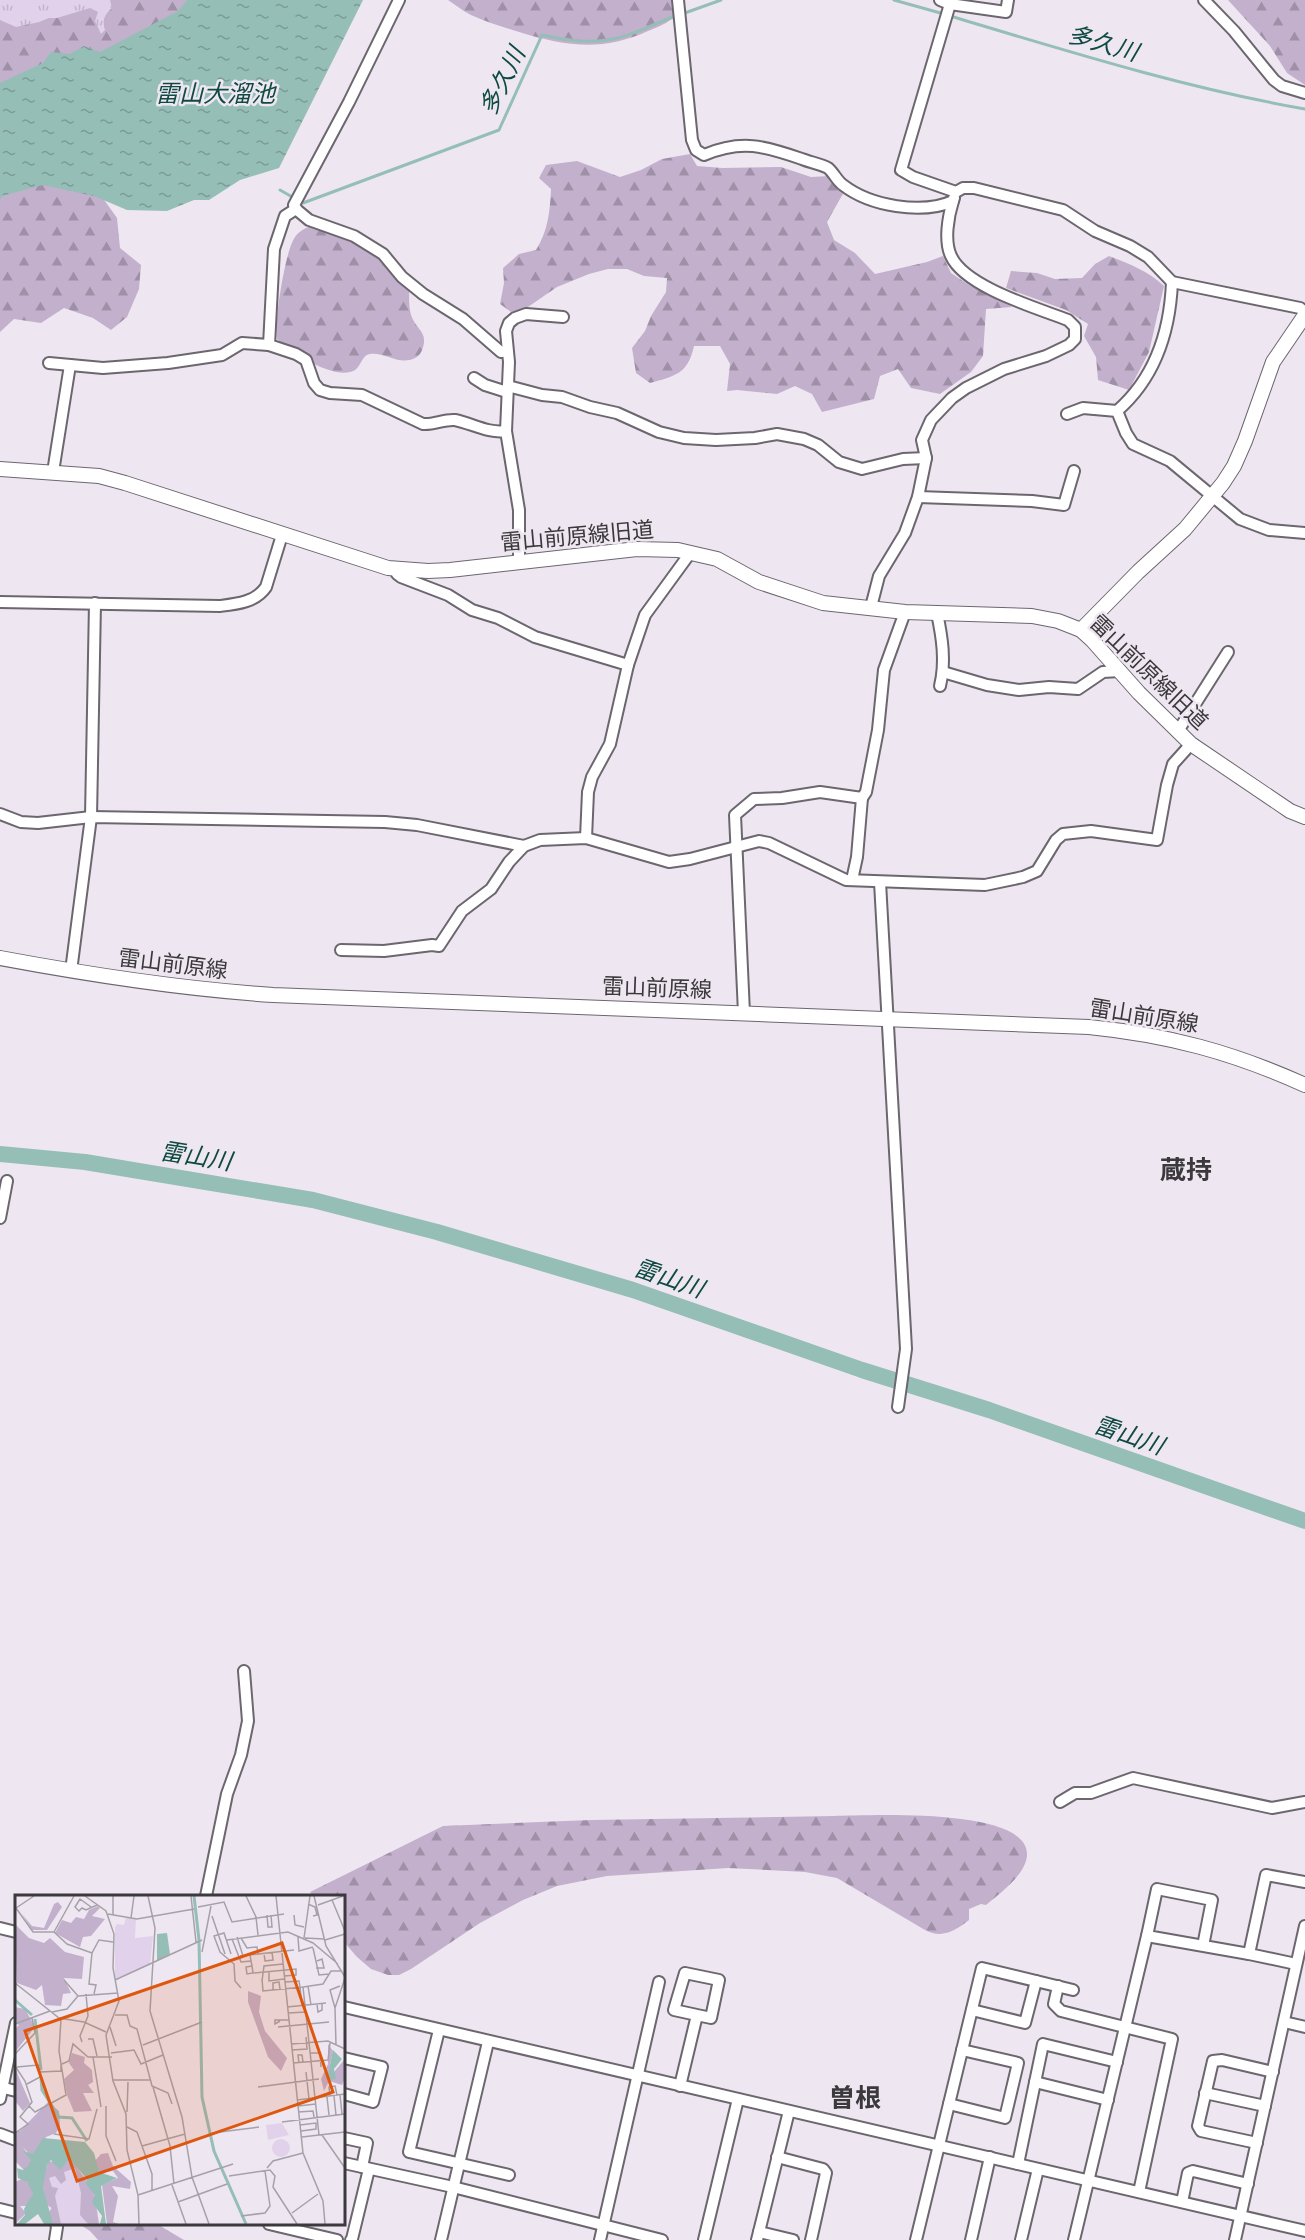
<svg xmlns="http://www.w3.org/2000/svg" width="1305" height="2240" font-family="Cabin,'Noto Sans JP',sans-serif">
	<defs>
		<pattern id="grass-tufts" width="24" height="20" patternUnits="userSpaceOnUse" patternTransform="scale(1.5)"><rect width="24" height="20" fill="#e2d1ea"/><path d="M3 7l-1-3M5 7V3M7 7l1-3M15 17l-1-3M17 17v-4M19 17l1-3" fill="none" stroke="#c3b4ca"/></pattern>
		<pattern id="forest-firs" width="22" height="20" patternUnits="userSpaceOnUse" patternTransform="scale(1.5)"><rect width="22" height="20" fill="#c3b0cc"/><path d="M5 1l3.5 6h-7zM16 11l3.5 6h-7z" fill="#a090a7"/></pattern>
		<pattern id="water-ripples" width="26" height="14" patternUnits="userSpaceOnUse" patternTransform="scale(1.5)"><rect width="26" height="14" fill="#95beb7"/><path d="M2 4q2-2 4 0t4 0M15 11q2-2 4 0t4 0" fill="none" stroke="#7b9b96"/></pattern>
	</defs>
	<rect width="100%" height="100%" fill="#eee7f1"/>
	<polygon fill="url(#grass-tufts)" points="0,0 168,0 110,38 0,70"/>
	<g fill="url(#forest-firs)">
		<path d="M 110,0 L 192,0 L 188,9 L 121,49 L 0,91 L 0,20 L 16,27 L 39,22 L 49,18 L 57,18 L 90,8 L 98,12 L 95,21 L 101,34 L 105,30 C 102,20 104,15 112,8 Z"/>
		<path d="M 448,0 L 684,0 C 679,19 665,24 648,31 C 602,52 565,46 519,32 C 503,27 486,22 471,15 C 463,11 456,5 448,0 Z"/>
		<polygon points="1228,0 1305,0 1305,85 1287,73 1270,46"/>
		<path d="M 690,154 L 697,166 L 723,168 L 781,167 L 811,177 L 830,176 L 844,192 L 827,222 L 834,240 L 855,253 L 875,274 L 927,262 L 943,256 L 951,273 L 969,285 L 1012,307 L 986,309 L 983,356 L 971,372 L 940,394 L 911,388 L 898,369 L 880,376 L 874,399 L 822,412 L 812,394 L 795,386 L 777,394 L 737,390 L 727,391 L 730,364 L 720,346 L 694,346 C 688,374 675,376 650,383 L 636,373 L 632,348 L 645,331 L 651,316 L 666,292 L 667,278 L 644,276 L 627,269 L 608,269 L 589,274 L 557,287 L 525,309 L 511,312 L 500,304 L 504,283 L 503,268 L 519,254 L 536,250 C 548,231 550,211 551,189 L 539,178 L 546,165 L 577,161 L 620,177 L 641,170 L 662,159 Z"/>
		<polygon points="38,179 95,187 117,218 120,248 141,265 139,289 127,317 111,330 93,318 64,308 41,323 14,319 0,332 0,191"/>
		<path d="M 315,225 C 332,232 349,239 366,246 C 374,250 384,252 391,257 C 418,274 405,294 411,315 C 415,328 428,332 423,347 C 422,352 419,356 415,358 C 399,366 385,352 370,354 C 362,355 361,366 355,370 C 336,382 291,352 277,339 C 274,322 285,251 295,237 C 300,230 307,227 315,225 Z"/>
		<path d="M 1109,256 C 1130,264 1148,271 1164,286 L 1149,352 L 1129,390 L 1098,380 L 1096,357 L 1084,336 L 1088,324 L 1066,310 L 1006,288 L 1011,271 L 1037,273 L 1055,279 L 1082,278 L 1095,264 Z"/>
		<path d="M 834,1816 C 863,1816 1042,1805 1026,1861 C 1021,1878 999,1894 986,1905 L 981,1904 L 969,1909 L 969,1920 C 955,1931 942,1939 925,1930 L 837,1878 L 805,1872 L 728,1868 L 607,1876 L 557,1886 L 523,1900 L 480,1923 L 411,1969 L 399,1975 L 388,1975 L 371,1969 L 357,1957 L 344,1942 L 344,1896 L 313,1896 L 310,1892 L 443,1826 L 591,1820 Z"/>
		<polygon points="79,2224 157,2224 184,2240 98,2240 90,2231"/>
	</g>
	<polygon fill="url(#water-ripples)" points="187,0 363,0 279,168 240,180 209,200 194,200 167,211 127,210 94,196 43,185 2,196 0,200 0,83 43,63 51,52 70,54 84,46 100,52 178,11"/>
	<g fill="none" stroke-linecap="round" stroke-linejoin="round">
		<g stroke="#95beb7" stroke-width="3">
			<polyline points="894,0 944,14"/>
			<polyline points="682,14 721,0"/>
			<path d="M 950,16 C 1067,51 1185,88 1305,109"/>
			<polyline points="280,190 294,198"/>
			<path d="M 300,201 L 303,203 L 499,130 L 542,35 C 566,40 589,44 613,39 C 635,35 655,23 676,16"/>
		</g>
		<polyline stroke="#95beb7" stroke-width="16" points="0,1154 85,1162 313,1200 437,1232 633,1290 862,1370 989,1410 1305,1521"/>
		<defs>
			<g id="street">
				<polyline points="399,0 349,102 294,205 297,210 309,220 354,236 383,254 402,277 423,294 463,319 501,352 507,351"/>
				<path d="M 678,0 L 692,140 L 696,150 L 704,155 C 742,139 764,146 802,159 C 809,162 821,164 828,168 C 834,173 837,181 843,185 C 870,206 922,215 953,201 L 954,198"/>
				<polyline points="940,0 950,4 1006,12 1008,0"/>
				<polyline points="1204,0 1234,31 1274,80 1282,86 1305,93"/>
				<polyline points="950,4 901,170 913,177 956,192 963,188 974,188 1063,210 1095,231 1130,246 1148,257 1172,282 1300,308 1305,312"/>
				<polyline points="269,345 274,249 285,216 296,209"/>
				<path d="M 49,363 L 103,368 L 168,363 L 222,355 L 242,343 L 269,345 L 296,354 L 306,360 L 314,383 L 320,390 L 330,393 L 362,395 L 423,424 C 434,425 444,419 455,420 C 471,423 489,434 506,431"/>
				<polyline points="474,378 485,385 507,392"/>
				<polyline points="508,386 542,395 562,397 590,407 617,413 659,432 684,438 716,440 755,438 777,434 804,439 818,445 839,462 862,469 903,459 926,458"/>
				<path d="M 1117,411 C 1155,378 1170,331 1172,282"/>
				<polyline points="1067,414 1083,408 1117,411 1126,433 1133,444 1170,461 1240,519 1269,530 1305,533"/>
				<polyline points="53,472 70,365"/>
				<polyline points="918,497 1032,501 1064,505 1074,471"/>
				<polyline points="519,561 519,510 506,431 509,362 506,331 509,323 515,318 526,314 563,317"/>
				<polyline points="398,569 397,574 401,577 448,595 472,610 498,618 535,637 628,665"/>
				<path d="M 0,602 L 220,606 C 237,604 256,602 266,587 L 282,535"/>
				<path d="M 871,607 L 879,576 L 905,533 L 918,497 L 926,458 L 922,440 L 931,420 L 952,398 L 966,388 L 1004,369 L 1046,356 L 1069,345 L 1075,339 L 1075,327 L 1068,320 C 1037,308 965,287 951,256 C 944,241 948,217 953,201"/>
				<path d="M 937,613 C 942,637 946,661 940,686"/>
				<polyline points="943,672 987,685 1019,690 1049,687 1078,689 1103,672 1120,671"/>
				<polyline points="1178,731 1228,652"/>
				<polyline points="0,814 21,822 38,823 91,817 385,822 417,825 524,846"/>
				<polyline points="586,838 588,792 592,777 610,744 628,665 645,615 688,556 689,552"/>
				<polyline points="852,880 857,857 862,798"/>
				<polyline points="880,882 906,1349 898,1407"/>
				<polyline points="341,950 384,951 432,945 439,946 462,911 491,889 509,862 524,846 540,840 586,838 669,862 690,859 759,841 769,843 846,880 985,885 1023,877 1037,871 1056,840 1063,834 1091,831 1157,840 1167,785 1173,764 1191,744"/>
				<polyline points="71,971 91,817 95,603"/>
				<polyline points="744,1013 735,815 754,799 782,798 820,792 862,798 866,792 878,730 884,670 905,612"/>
				<polyline points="0,1218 7,1181"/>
				<polyline points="1060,1802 1075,1793 1091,1793 1133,1778 1272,1808 1305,1802"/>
				<polyline points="206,1896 227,1794 241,1755 248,1721 244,1671"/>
				<polyline points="0,1928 16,1932"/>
				<polyline points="1203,1946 1212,1900 1157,1889 1147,1936 1249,1954"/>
				<polyline points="1296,1964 1249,1954 1266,1875 1305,1882"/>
				<polyline points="1058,1986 1054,2004 1061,2011 1172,2039 1139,2192"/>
				<polyline points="344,2007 1305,2231"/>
				<polyline points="972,2010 1025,2023 1036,1981"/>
				<polyline points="1284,2022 1305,2027"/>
				<polyline points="439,2030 409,2152 509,2175"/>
				<polyline points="344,2058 382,2067 373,2102 344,2094"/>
				<polyline points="1035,2082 1108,2100"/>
				<polyline points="680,2086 697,2015 711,2018 719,1980 685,1973 674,2010 697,2015"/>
				<polyline points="0,2087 16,2091"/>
				<polyline points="1205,2093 1265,2106"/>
				<polyline points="0,2099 16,2023"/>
				<polyline points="949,2104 1005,2118 1018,2063 962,2050"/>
				<polyline points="0,2134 16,2140"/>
				<polyline points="344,2138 367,2143 362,2167"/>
				<polyline points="1257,2143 1201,2131 1198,2126 1213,2061 1222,2060 1273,2072"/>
				<polyline points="777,2157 823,2169 826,2173 811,2240"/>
				<polyline points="344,2163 453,2187 662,2240"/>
				<polyline points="1018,2164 1043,2044 1117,2062"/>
				<polyline points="1182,2202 1188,2173 1193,2171 1248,2184"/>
				<polyline points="0,2209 16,2213"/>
				<polyline points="269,2224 337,2240"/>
				<polyline points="759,2232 793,2240"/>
				<polyline points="55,2240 57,2227 56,2224"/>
				<polyline points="351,2240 352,2239 369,2169"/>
				<polyline points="441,2240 488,2042"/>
				<polyline points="600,2240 659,1982"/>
				<polyline points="704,2240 738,2099"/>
				<polyline points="757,2240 789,2111"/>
				<polyline points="916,2240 982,1968 1073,1990"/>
				<polyline points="971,2240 990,2157"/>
				<polyline points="1021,2240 1038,2169"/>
				<polyline points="1074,2240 1147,1936"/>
				<polyline points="1235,2240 1305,1926"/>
			</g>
			<g id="secondary">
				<polyline points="0,469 99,476 125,483 388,568 428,571 450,570 637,549 678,550 717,559 759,582 823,603 905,612 1032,616 1058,621 1081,630 1092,640 1139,693 1191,744 1290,811 1305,817"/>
				<polyline points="1081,630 1138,572 1185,529 1223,483 1234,466 1245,441 1273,362 1305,315"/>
				<path d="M 0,958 C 91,975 182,989 273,995 L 1089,1027 C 1168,1035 1232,1052 1305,1085"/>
			</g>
		</defs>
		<use href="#street" stroke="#6c666f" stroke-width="14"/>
		<use href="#secondary" stroke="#6c666f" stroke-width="16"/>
		<use href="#street" stroke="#fff" stroke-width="10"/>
		<use href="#secondary" stroke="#fff" stroke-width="14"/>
	</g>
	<g text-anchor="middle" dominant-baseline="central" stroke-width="5" stroke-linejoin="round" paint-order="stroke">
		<g font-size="22" fill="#3b393c" stroke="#eee7f1">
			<text transform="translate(577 536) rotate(-5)">雷山前原線旧道</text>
			<text transform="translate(1149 672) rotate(44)">雷山前原線旧道</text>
			<text transform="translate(173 964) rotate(7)">雷山前原線</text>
			<text transform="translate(657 988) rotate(2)">雷山前原線</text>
			<text transform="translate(1144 1016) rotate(9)">雷山前原線</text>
		</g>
		<g font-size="24" font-style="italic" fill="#0f4a43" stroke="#eee7f1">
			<text transform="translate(1103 43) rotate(16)">多久川</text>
			<text transform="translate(502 81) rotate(-64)">多久川</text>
			<text x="215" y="93">雷山大溜池</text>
			<text transform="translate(196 1156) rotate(9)">雷山川</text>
			<text transform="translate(669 1278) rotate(19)">雷山川</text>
			<text transform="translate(1129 1435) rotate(19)">雷山川</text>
		</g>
		<g font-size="26" font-weight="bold" fill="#3b393c" stroke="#eee7f1">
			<text x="1186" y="1170">蔵持</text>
			<text x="855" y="2098">曽根</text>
		</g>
	</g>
	<g transform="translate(15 1895)">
		<rect width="330" height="330" fill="#eee7f1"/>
		<path d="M 35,267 L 62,271 L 81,329 L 40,329 L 29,291 Z" fill="#e2d1ea"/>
		<path d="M 43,7 L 47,12 L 32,35 L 17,35 L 7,19 L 17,31 L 29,33 L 39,9 ZM 83,11 L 85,13 L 77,21 L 90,24 L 76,41 L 68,42 L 65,52 L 40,38 L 47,25 L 56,28 L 61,22 L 69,24 L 74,15 ZM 0,29 L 14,43 L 29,48 L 35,43 L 50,57 L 69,62 L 67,84 L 49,83 L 56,98 L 48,99 L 46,111 L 30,110 L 27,90 L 21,95 L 2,88 ZM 233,96 L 246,101 L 244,117 L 250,136 L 272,163 L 266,176 L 253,162 L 233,107 ZM 0,112 L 10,114 L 20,132 L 0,157 L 0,134 L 4,130 L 0,128 ZM 313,149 L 318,156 L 315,170 L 318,178 L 330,164 L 330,183 L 327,190 L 314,186 L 309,196 L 306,184 L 313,169 ZM 57,158 L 70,162 L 69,168 L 77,175 L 78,187 L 73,190 L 79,198 L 68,198 L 77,216 L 59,217 L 52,200 L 49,184 L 59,175 L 54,168 ZM 0,173 L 15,208 L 8,216 L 0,206 ZM 33,207 L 44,216 L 45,231 L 41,238 L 31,242 L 20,259 L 15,260 L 8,252 L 17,266 L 10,276 L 0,266 L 0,236 L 5,236 ZM 93,258 L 98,271 L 116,287 L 115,294 L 97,291 L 103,301 L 98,327 L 104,329 L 92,329 L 87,290 L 103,283 L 98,276 L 83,278 L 79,267 L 86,259 ZM 55,264 L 79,295 L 84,329 L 73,329 L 65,320 L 66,298 L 60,273 L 49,277 L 51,285 L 46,289 L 40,281 L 34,283 L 37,292 L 43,293 L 40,301 L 46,329 L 38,329 L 33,318 L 37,313 L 32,310 L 27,288 L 33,267 ZM 9,283 L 19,296 L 12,311 L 5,311 L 11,318 L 0,329 L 0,287 Z" fill="#c3b0cc"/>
		<path d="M 111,22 L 121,24 L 120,43 L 138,41 L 135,70 L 100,84 L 100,32 L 102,29 L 109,30 ZM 267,228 L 274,240 L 253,245 L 251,230 Z" fill="#e2d1ea"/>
		<path d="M102 54a10 10 0 1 1 20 0a10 10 0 1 1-20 0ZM257 253a9 9 0 1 1 18 0a9 9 0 1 1-18 0Z" fill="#e2d1ea"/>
		<path d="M 152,38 L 155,59 L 142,66 L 142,39 ZM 318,155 L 327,164 L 319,174 L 321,184 L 312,185 ZM 28,243 L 70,247 L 79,258 L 84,277 L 102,283 L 86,291 L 91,329 L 85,329 L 87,321 L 77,307 L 80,300 L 71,289 L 72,284 L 54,264 L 45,275 L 36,265 L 32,270 L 28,292 L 38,329 L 29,329 L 23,319 L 10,329 L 2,329 L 10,320 L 9,314 L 18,298 L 12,287 L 3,283 L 2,273 L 8,275 L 13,271 L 16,265 L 8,256 L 18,259 Z" fill="#95beb7"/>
		<path fill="none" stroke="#95beb7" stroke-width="3" d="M 179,1 L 184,45 L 187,202 L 199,256 L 231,329M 0,105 L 17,120M 20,124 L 26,175M 26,183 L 27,195 L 44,222 L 57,223 L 72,246"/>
		<path fill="none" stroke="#a6a1a9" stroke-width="1.5" d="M 70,1 L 91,16 L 99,39 L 98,73 L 104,106 L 91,140 L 98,186 L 111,219 L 112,255 L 123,300 L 124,329M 133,1 L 140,33 L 135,116 L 167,222 L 177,282 L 194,329M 176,1 L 181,47M 231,1 L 241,22 L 243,40M 261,1 L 288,258 L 308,306 L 310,329M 299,1 L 311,51 L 330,82M 317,5 L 330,36M 293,9 L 300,12 L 302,20 L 298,21M 303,10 L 328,1M 76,12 L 65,4 L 60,12 L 64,16 L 67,13 L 71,15 L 82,10M 183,12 L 209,7 L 217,27 L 269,19M 1,13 L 18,37 L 39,37 L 52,49 L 77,58M 1,13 L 19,1M 93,19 L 122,24 L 179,14M 98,20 L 98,1M 252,20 L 253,32 L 257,32 L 256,20M 279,20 L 280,30 L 289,32M 197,21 L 210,59M 116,23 L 119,1M 39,37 L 59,1M 222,42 L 228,61M 283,42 L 284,56 L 298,52M 226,43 L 232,53 L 242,52 L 243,59M 289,43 L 295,1M 290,43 L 309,44M 217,44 L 226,67 L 236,66 L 235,60M 212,45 L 273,37 L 298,48 L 323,69M 310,45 L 330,39M 298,53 L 304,80 L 314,79M 187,57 L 196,11M 249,58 L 250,66 L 258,65 L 257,57M 216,59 L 209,38 L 199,41 L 205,57 L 219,69 L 220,86 L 226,93M 225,61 L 279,55M 236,66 L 237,71 L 238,78 L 232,79 L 231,72 L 237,71M 301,73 L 309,73 L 307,64 L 302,66M 254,76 L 254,86 L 269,84M 238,78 L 281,74 L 281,80 L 269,81M 247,84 L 248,96 L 288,92 L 308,89 L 316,76 L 327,76M 49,85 L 63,101M 100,85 L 187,45M 247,86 L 249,71 L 268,69M 270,87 L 284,86 L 285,92M 0,88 L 44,123 L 69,127 L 91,137M 293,91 L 296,110M 285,92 L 287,111M 288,92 L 304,240M 258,95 L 258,88 L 264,87 L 265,94M 79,99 L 81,90 L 74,89 L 77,58 L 84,45 L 98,47M 302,109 L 303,117 L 307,115 L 307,109M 272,112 L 311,108M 320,113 L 315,95 L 325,91M 37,117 L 52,114 L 63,101 L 103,98M 273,118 L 291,117M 100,120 L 112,120 L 115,131 L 122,134 L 137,191 L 153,198 L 157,209M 265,126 L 260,129 L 260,125 L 274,125M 0,129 L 35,116M 95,132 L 101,151M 263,132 L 314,127M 73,144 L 78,144 L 82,161M 67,147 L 65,141 L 73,121 L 71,99M 276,149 L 313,146 L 330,154M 128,150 L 187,127M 321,150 L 320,113 L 330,83M 277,155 L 292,154 L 291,142M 96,158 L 119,155 L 126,169 L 148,160M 295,158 L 305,158 L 306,172M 0,159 L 20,138 L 17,123M 78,162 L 86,212M 278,168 L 313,165 L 315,148M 284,168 L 283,160 L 287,160 L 288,167M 47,169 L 54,166 L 58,149 L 73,162 L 97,162M 0,171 L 10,186 L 17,207 L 5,222 L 13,229 L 0,238M 2,172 L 23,170 L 25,177M 25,177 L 46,176 L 46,169M 291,177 L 294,204M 98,185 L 135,185M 12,189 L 25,182 L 25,177M 138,192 L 155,251 L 159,289M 243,192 L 304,184M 325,200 L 327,219M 315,201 L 314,192 L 320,191 L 322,200M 319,201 L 321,220M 312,202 L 314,220M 282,205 L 330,199M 14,211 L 20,217 L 51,200 L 44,156 L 46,124M 283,211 L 301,209M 112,217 L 113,187M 283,217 L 298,216 L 299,222M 267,227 L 330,219M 285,230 L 301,228 L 301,234 L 286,236M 112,232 L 122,237 L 137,279 L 137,295M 197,238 L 244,232M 39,239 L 74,244 L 82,214M 307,240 L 330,273M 91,241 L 91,211M 91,241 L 101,266M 287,242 L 330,237M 127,251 L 170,239M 252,273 L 258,266 L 288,258M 214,281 L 255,275 L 260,281 L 258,292 L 282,329M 157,290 L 171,329M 123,300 L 218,269M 163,307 L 212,289M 277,318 L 303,299M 226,321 L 250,318 L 255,311 L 250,276"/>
		<path fill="#df570e" fill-opacity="0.15" stroke="#df570e" stroke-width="3" d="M 267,48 L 318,197 L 62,286 L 10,136 Z"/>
		<rect width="330" height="330" fill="none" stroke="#3b393c" stroke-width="3"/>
	</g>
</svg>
